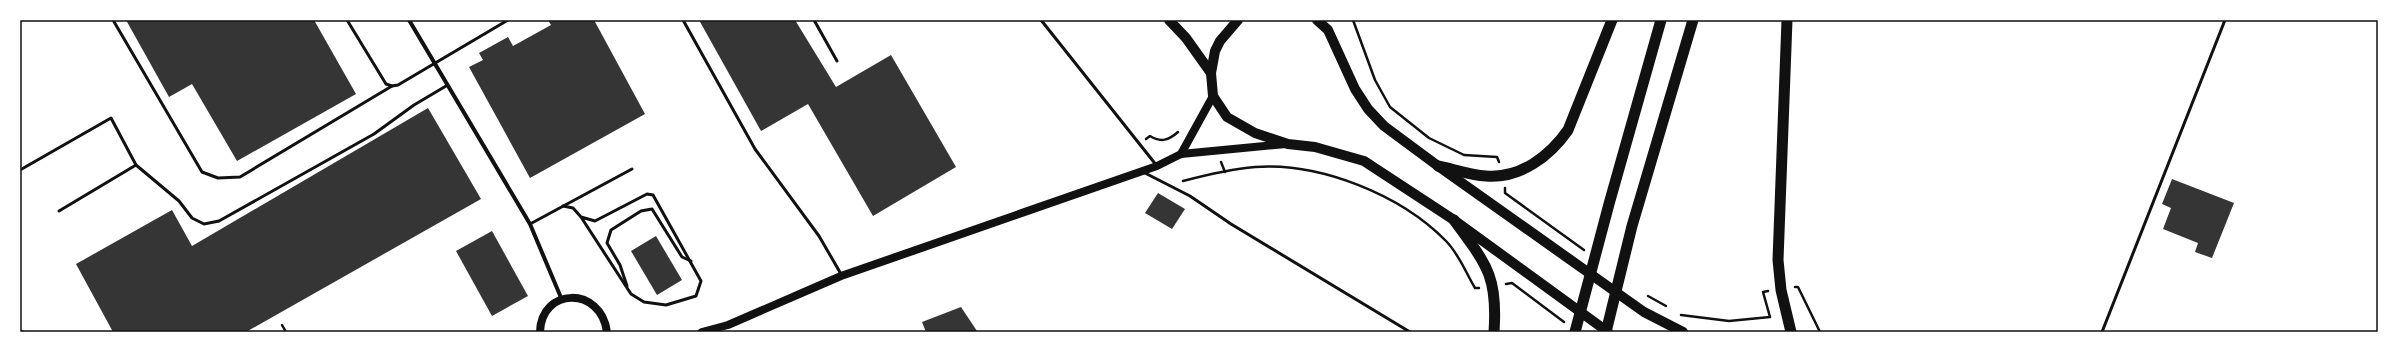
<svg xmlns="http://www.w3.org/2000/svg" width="2398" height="352" font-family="Commissioner,sans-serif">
	<rect width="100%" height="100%" fill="#fff"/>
	<g fill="#353535">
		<polygon points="126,20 314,20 356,94 237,161 192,84 169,97"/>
		<polygon points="548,20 594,20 645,114 530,178 469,67 483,60 479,53 508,37 513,46 551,25"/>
		<polygon points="699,20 795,20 836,87 891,55 956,167 873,216 808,104 761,131"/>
		<polygon points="428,108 481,199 246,332 113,332 76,264 172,210 192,246"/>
		<polygon points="2172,179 2234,203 2212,258 2195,252 2198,243 2163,229 2171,208 2162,204"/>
		<polygon points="1158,193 1185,209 1172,229 1145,213"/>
		<polygon points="492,231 528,296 492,316 456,251"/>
		<polygon points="656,236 682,280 657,295 631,251"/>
		<polygon points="961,307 977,331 926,332 922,322"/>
	</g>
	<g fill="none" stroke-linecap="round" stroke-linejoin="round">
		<g stroke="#111" stroke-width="2.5">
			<polyline points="1353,20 1375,80 1390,107 1429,138 1464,155 1497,157 1499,162"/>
			<path d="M 1146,139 L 1150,136 C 1161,143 1169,140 1178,132"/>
			<polyline points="1221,162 1225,172"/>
			<path d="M 1183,181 C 1206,175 1232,169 1255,167 C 1320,162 1401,195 1446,241 C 1459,254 1466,273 1475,288 L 1479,288"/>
			<polyline points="1505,188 1505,193 1584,250"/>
			<polyline points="1506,284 1512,283 1564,322"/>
			<polyline points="1795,287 1798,287 1820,332"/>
			<polyline points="1648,296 1666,306"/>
			<polyline points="1681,315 1729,321 1770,317 1763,292 1768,291"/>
			<polyline points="282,325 286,332"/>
			<polyline points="20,331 24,332"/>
		</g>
		<g stroke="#111" stroke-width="3">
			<polyline points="113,20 202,172 218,178 240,177 392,86 398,85 508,20"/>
			<polyline points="347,20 386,84 392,86"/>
			<polyline points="683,20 755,149 819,236 841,274"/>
			<polyline points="814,20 837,61"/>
			<polyline points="1041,20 1157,166"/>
			<polyline points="20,170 111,118 136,165 179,201 192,218 204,224 219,221 374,134 414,105 446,86"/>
			<polyline points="1145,173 1190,196 1231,224 1410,332"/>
			<polyline points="563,206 573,208 581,217 631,294 644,302 666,305 696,296 701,281 653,195 647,194 595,221 581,217"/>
			<polyline points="59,211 136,165"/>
			<polyline points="530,224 632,169"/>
			<polyline points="627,286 620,265 607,243 611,230 641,211 652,209 682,257 691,261"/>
			<polyline points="2102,332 2225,20"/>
		</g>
		<polyline stroke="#111" stroke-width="4" points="409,20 530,224 562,300"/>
		<g stroke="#111" stroke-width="8">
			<polyline points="1181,154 1213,96"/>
			<path d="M 540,332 C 541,287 601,286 607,332"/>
			<polyline points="702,332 728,325 841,276 1157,166 1181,154 1286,144"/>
		</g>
		<g stroke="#111" stroke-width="10">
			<polyline points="1169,20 1186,38 1211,73"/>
			<polyline points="1238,20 1220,41 1215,51 1211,73 1213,96 1227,117 1255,133 1288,144 1315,147 1364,161 1454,220 1608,332"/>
			<polyline points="1317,20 1328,30 1355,89 1368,109 1384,126 1438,166 1644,312 1683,332"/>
		</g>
		<g stroke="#111" stroke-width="11">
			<polyline points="1787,20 1778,260 1781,290 1791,332"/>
			<path d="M 1438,166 C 1453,169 1470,175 1486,176 C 1520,179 1550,156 1568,130 L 1612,20"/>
			<path d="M 1454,220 C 1486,264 1498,275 1494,332"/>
			<polyline points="1575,332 1609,204 1661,20"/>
			<polyline points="1606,332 1632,226 1693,20"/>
		</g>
	</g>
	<rect width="2398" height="352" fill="none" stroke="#ffffff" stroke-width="42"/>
	<rect x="21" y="21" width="2356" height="310" fill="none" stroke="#111" stroke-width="1.5"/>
</svg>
